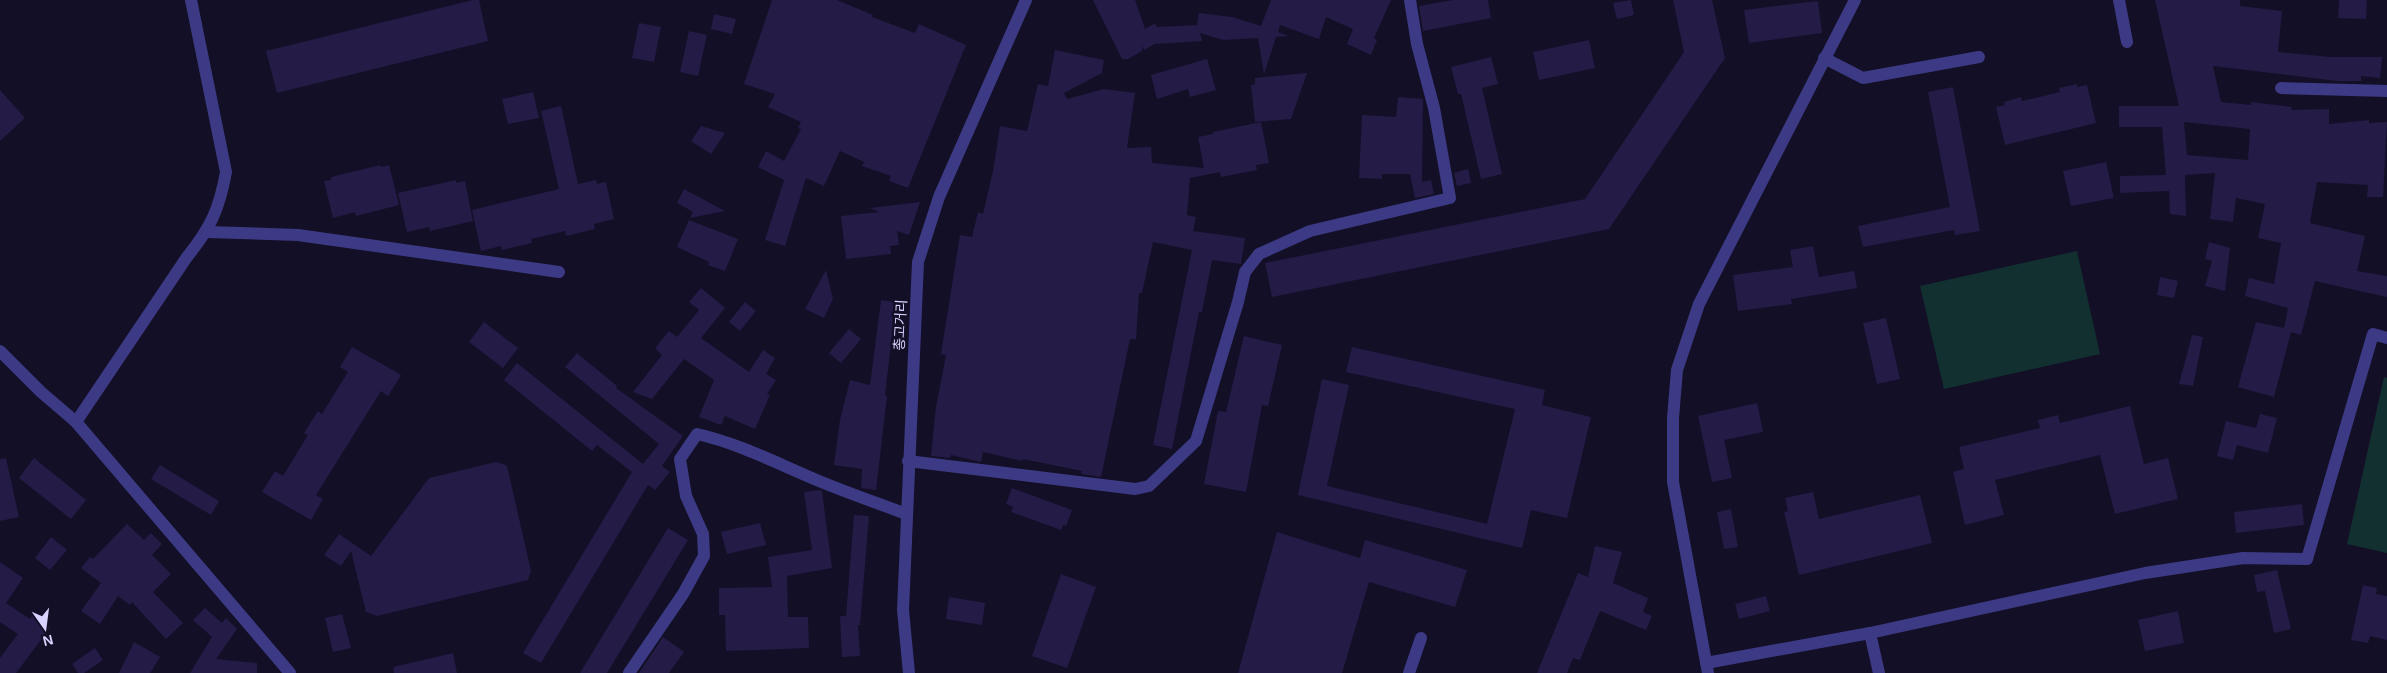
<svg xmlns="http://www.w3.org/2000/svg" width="2387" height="673" font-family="Helvetica,'Noto Sans KR',sans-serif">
	<rect width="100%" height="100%" fill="#130f26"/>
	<g fill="#12302f">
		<polygon points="2077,251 2100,354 1944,389 1920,286"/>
		<polygon points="2384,377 2387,378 2387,553 2347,544"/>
	</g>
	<g fill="#241b47" fill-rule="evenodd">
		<polygon points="473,0 479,0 488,41 277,93 266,51"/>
		<polygon points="772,0 837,0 873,15 872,17 915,33 919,24 966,45 908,188 889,181 891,176 862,166 864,162 840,151 824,186 806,178 785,246 765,240 784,180 758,167 766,151 784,161 801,129 798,128 801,122 768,107 775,94 744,84"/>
		<polygon points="1093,0 1135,0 1145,29 1155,23 1157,27 1197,25 1199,13 1232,17 1261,26 1271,0 1391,0 1374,38 1377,40 1371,55 1347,44 1353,29 1326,17 1319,39 1280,25 1278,32 1288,36 1276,37 1264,74 1258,38 1223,40 1200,33 1202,41 1155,44 1144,50 1143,46 1142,51 1128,59 1122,59"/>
		<polygon points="1453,0 1488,0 1491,18 1423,31 1419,6"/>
		<polygon points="1631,0 1634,15 1617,19 1613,3"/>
		<polygon points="1673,0 1712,0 1725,58 1609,229 1272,297 1265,263 1585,199 1684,52"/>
		<path d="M 2155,0 L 2240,0 L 2240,6 L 2282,11 L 2278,52 L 2330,57 L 2382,57 L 2380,78 L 2361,76 L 2361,81 L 2337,81 L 2213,66 L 2221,102 L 2251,105 L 2251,102 L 2292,107 L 2291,110 L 2329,109 L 2329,124 L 2369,120 L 2369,123 L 2387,122 L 2383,197 L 2367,197 L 2368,185 L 2317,182 L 2310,223 L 2365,236 L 2357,271 L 2387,276 L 2387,297 L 2315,281 L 2301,335 L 2291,332 L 2274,397 L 2238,387 L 2256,322 L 2284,328 L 2288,308 L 2245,296 L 2249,278 L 2274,284 L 2281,243 L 2258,238 L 2265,204 L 2236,198 L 2233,222 L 2210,219 L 2215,173 L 2185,175 L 2186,216 L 2170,214 L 2169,191 L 2120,193 L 2120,176 L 2166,175 L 2162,127 L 2119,127 L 2119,106 L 2179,106 ZM 2184,122 L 2250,129 L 2248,160 L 2187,155 Z"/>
		<polygon points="2339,0 2367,0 2366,19 2338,18"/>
		<polygon points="1818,1 1822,33 1749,43 1744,10"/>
		<polygon points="714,14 736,19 732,34 711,29"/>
		<polygon points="639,23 661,27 654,62 632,58"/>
		<polygon points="689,31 707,35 698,76 680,72"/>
		<polygon points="1589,40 1595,68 1539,80 1533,52"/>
		<polygon points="1055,50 1104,60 1102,73 1064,93 1067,99 1104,89 1135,93 1127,148 1151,147 1152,163 1204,168 1198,137 1213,134 1213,132 1261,122 1269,163 1256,165 1257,170 1221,177 1220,172 1190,178 1187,215 1196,217 1193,231 1245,238 1241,264 1212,260 1202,312 1199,312 1172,449 1153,445 1192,250 1153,242 1142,293 1139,293 1136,339 1130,339 1101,477 1081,474 1082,471 1023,459 1022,461 983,452 981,462 951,455 950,458 931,456 936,407 946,355 941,354 960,235 972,237 978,212 983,214 993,171 1000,126 1027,131 1038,84 1048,86"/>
		<polygon points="1491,57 1498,84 1482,88 1502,174 1481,179 1461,94 1458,94 1451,67"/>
		<polygon points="1207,59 1216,90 1190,97 1188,89 1157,99 1151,75"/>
		<polygon points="1307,73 1291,119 1255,122 1251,85 1255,84 1255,78"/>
		<polygon points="2077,84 2077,87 2087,85 2096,123 2005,145 1996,107 2005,105 2004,102 2021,97 2022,101 2060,92 2059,88"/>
		<polygon points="1953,87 1980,231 1955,235 1954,230 1863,247 1858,226 1950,207 1928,92"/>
		<polygon points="0,90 25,118 0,141"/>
		<polygon points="533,92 539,118 508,124 502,99"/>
		<polygon points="1398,97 1423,99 1422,182 1431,180 1434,194 1415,198 1410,174 1382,174 1382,179 1359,178 1362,115 1396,117"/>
		<polygon points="561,106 578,184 596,180 597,184 606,182 614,219 594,224 595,229 566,236 565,231 531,239 532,243 502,250 501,246 481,251 472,210 559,189 541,111"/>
		<polygon points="701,126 725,133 711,154 691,141"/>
		<polygon points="2106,162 2114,198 2071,206 2063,171"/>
		<polygon points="380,165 381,167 389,165 399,205 356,216 355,212 333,218 324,181 331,180 331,177"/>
		<polygon points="1468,169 1471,183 1457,186 1454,173"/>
		<polygon points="456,180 456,183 465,181 473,221 430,231 429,227 407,232 398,193"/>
		<polygon points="684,189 725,211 690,218 693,212 677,203"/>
		<polygon points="920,202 909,235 897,231 899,245 890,246 891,254 846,259 841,216 879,212 870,208"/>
		<polygon points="689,220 738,239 725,271 708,265 709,262 677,247"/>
		<polygon points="2209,242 2230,248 2225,291 2205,286 2212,261 2205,259"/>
		<polygon points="1813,246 1819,277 1854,271 1857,288 1791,299 1792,304 1738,311 1733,275 1793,267 1790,250"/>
		<polygon points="826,270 833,299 824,318 805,309"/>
		<polygon points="2160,277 2178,281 2174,298 2157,295"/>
		<polygon points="701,288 725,308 701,338 749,372 763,350 775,358 766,374 776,380 767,394 770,395 755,429 725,416 721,425 699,417 714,380 684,359 652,399 633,392 662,355 655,348 669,331 677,337 699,310 689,302"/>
		<polygon points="881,300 896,302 885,395 887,396 876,490 861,488 862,469 834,465 840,420 850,380 870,385"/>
		<polygon points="745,302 756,311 740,331 729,322"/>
		<polygon points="1886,318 1900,379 1877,384 1863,323"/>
		<polygon points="484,322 518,348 503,368 469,342"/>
		<polygon points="849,329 861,339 841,363 829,353"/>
		<polygon points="2192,335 2203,337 2193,386 2179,384"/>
		<polygon points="1244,336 1282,345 1268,406 1262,405 1246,492 1204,484 1218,411 1226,412"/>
		<polygon points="352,347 401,375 388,396 381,391 316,495 323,499 311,520 262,492 275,471 283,476 308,435 304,433 318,411 322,414 348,372 340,367"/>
		<polygon points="1352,347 1545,390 1542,405 1591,417 1567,518 1531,510 1522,548 1298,495 1322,379 1349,385 1327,486 1487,524 1515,409 1346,372"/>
		<polygon points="577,353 617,386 616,388 683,436 662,466 670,472 655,490 648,485 541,663 523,653 632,472 597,445 592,451 504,380 517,363 643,464 659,444 565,367"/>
		<polygon points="1757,403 1763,432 1724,440 1732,478 1712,482 1698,416"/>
		<polygon points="2130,406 2144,464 2168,458 2178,499 2115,514 2100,455 1995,480 2004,515 1965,525 1953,472 1964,469 1959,447 2040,428 2038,420 2058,415 2060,423"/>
		<polygon points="2260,414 2277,418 2268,453 2237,445 2233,460 2217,456 2226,421 2256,428"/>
		<polygon points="6,458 19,517 0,521 0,459"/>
		<polygon points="34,458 86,500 71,519 19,478"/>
		<polygon points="496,462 506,465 508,470 531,571 528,580 377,616 366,612 351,551 341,566 324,555 339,534 371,556 429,478"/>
		<polygon points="160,465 219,501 211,515 151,479"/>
		<polygon points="1012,488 1072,510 1066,526 1063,525 1061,530 1011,512 1013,507 1006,504"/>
		<polygon points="820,490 822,491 832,568 787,576 788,617 808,617 809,648 726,651 725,615 719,615 719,588 772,587 768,557 812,550 804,492"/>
		<polygon points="1813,492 1819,519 1920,495 1932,543 1799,575 1784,512 1788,511 1785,498"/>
		<polygon points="2302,504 2304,525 2236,533 2234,512"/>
		<polygon points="1731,509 1738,547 1724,549 1717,512"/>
		<polygon points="854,515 869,516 860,625 858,625 860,656 842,657 840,616 846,616"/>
		<polygon points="760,523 766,545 727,554 721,532"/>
		<polygon points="127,524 144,540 151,533 162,544 152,555 171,574 153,592 183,623 166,639 132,602 130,605 118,596 100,624 81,611 101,583 81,568 90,557 93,559"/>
		<polygon points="668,528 688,540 607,673 580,673"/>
		<polygon points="1277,532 1360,558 1365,540 1467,570 1455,607 1369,582 1342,673 1238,673"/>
		<polygon points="51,537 67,550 50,570 35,558"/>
		<polygon points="1595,546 1622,552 1613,583 1648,598 1643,612 1652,616 1646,630 1600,611 1580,660 1573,658 1567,673 1537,673 1578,573 1588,577"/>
		<polygon points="0,562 23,578 6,603 30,619 33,615 50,628 16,673 0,673 0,658 18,634 0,622"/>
		<polygon points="2277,570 2291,629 2274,633 2265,591 2257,592 2254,575"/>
		<polygon points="1061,574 1096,587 1067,668 1032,656"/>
		<polygon points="2363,585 2377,588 2376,594 2387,596 2387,640 2370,636 2368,643 2351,640"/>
		<polygon points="1766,596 1770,611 1739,619 1735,604"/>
		<polygon points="949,597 985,603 982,625 946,619"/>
		<polygon points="205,608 222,623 226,618 237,629 216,659 257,663 257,673 190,673 212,637 193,620"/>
		<polygon points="2178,611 2184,643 2145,651 2138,620"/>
		<polygon points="342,614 351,648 333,652 325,618"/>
		<polygon points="663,637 684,652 669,673 639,673"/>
		<polygon points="134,642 160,657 150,673 119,673"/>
		<polygon points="95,648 103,660 84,673 78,673 72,664"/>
		<polygon points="453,653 457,673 394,673 393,667"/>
	</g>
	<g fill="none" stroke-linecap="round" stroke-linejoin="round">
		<g stroke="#3d3a85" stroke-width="12">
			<path d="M 191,0 L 226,172 C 219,210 211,227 187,257 L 76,422 L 290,673"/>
			<polyline points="2119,0 2127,42"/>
			<polyline points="1824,58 1863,78 1979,57"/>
			<polyline points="2281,88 2387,91"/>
			<polyline points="207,232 298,235 559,272"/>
			<polyline points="0,351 41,392 76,422"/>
			<polyline points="908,461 1135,489 1149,486 1196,441 1238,302 1245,272 1259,254 1310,231 1450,198 1434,108 1417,44 1410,0"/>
			<polyline points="1870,633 1879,673"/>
			<polyline points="1706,663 1870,633 2145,573 2243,558 2307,559 2373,334 2387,338"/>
			<path d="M 629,673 L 683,594 L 704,556 L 703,534 L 686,496 L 680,459 L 697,434 C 741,444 778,464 819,481 C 848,493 877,503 906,514"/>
			<polyline points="909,673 903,610 918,262 939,197 1026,0"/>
			<polyline points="1409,673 1421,638"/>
			<polyline points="1708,673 1673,482 1673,418 1677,370 1699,304 1855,0"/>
		</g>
	</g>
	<g text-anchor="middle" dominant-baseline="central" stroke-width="5" stroke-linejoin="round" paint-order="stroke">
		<g font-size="14" fill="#d9d4ff" stroke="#130f26">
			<text transform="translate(900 325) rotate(-87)">총고거리</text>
		</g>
	</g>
	<g transform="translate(45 628) rotate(166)" stroke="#130f26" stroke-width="4" paint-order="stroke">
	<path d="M0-4L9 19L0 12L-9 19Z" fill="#d9d4ff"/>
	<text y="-8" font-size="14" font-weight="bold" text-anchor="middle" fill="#d9d4ff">N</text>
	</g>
</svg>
